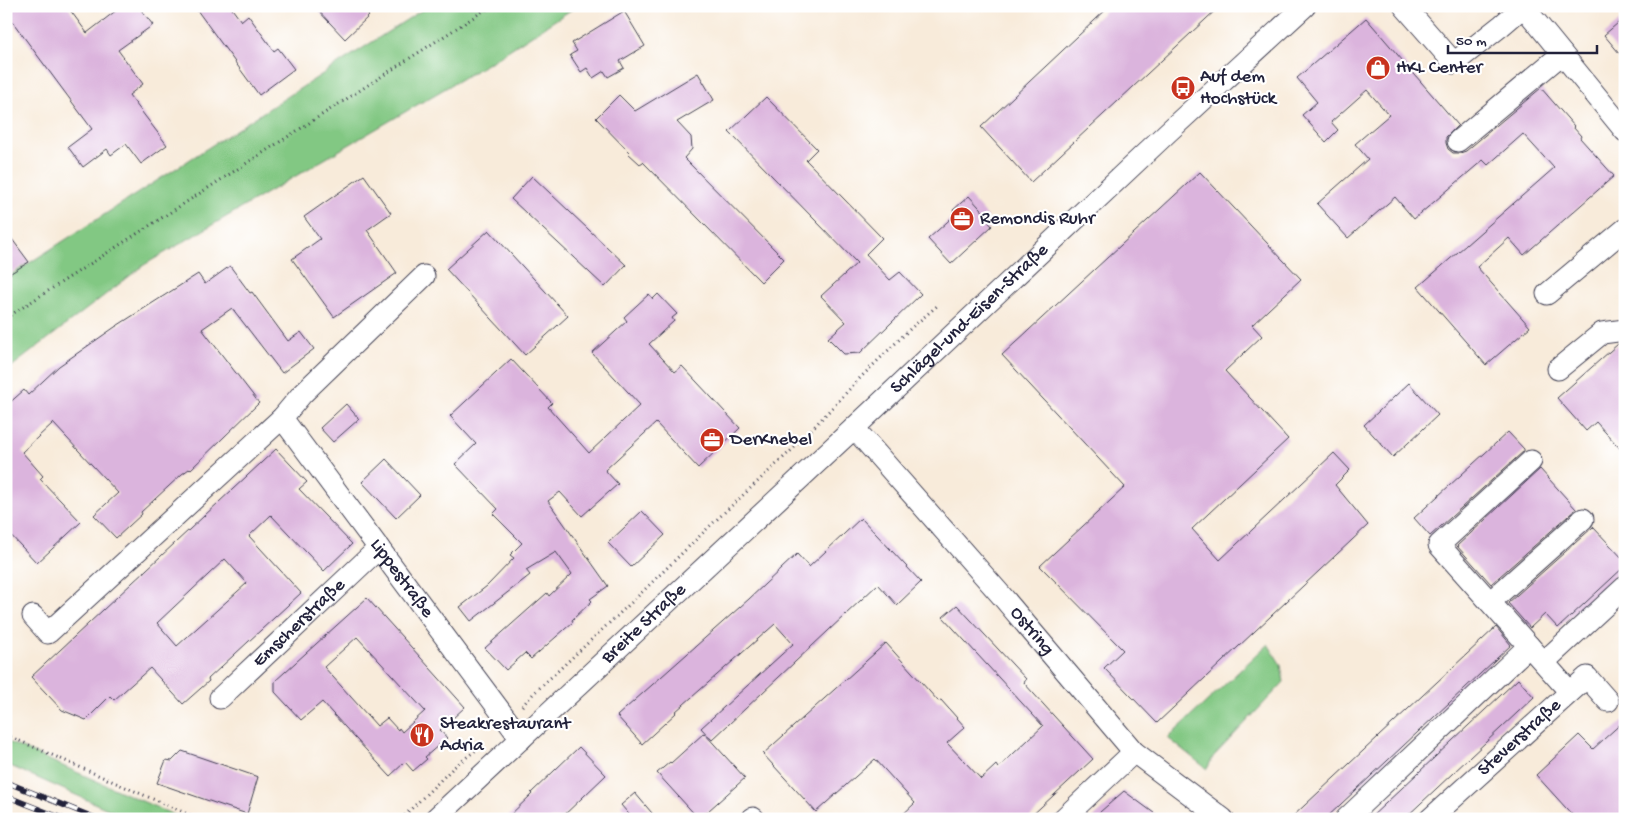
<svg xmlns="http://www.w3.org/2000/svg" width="1631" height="825" font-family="'Gochi Hand',sans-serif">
	<rect width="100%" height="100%" fill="#fff"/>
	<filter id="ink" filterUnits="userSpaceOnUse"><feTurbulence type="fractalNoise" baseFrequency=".02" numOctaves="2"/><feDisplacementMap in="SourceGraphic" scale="10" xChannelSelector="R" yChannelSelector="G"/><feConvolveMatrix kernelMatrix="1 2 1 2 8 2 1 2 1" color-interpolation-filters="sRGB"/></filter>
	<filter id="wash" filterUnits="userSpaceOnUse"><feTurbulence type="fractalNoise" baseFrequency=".0096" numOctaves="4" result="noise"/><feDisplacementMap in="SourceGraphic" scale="20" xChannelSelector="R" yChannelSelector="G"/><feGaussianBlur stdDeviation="1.12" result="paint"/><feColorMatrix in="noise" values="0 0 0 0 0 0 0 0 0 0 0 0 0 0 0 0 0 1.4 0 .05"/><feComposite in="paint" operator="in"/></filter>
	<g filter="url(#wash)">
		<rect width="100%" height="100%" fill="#f8ebda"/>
		<g fill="#82c883" stroke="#52755f">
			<polygon points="428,6 577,6 492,61 144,265 6,371 6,278"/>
			<polygon points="1268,644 1281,665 1284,682 1213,757 1207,769 1168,738"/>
			<polygon points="6,741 183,819 130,819 6,764"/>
		</g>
		<g id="blocks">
			<g fill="#dbb4dd" fill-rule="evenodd">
				<polygon points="6,6 67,6 87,33 122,6 138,6 153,25 118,50 143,84 129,95 167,145 141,164 126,144 111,155 107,149 83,167 68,147 92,129 6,13"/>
				<polygon points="194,6 230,6 241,21 248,15 274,51 278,48 294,69 259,95"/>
				<polygon points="314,6 360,6 369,16 345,39"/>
				<polygon points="1110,6 1220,6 1031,182 981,127"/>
				<polygon points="624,11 645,46 620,61 624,68 608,77 604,71 593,78 587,68 581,72 570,55 577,51 572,43"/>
				<polygon points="1625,17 1625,60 1604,35"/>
				<polygon points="1366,18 1458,125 1446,137 1446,143 1448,149 1453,153 1460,153 1466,151 1541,88 1574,126 1573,127 1581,136 1580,138 1614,176 1524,255 1509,238 1477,267 1530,327 1486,365 1418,287 1554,168 1523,134 1488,165 1483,160 1414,219 1395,197 1348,238 1317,204 1368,159 1355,144 1389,115 1367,90 1331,122 1338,130 1326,142 1302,115 1317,102 1297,78"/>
				<polygon points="698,73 714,100 677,122 691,137 692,149 684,158 784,259 761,282 643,162 640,164 628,153 629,152 596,118 619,95 635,111"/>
				<polygon points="766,97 817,149 806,160 882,238 866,254 890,280 900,272 921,294 860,353 844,354 828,338 846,322 821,296 857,263 729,132"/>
				<polygon points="1200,172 1301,279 1252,325 1262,336 1225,371 1288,439 1192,529 1220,560 1334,453 1350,470 1335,485 1368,525 1157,723 1104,668 1123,650 1040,566 1125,487 1002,355"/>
				<polygon points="364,175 391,213 367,230 397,273 334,317 292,259 320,239 304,217"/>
				<polygon points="532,176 626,265 605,287 511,199"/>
				<polygon points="969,196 988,217 986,219 992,226 951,264 928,239 956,214 953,210"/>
				<polygon points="489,230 568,316 525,355 446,269"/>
				<polygon points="6,231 29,262 6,276"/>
				<polygon points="230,266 250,293 252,292 288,341 301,332 314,349 282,373 232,308 202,329 259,403 190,470 189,469 182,474 141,512 142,514 116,538 94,515 118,493 53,423 22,452 43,476 40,479 81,522 37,563 6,530 6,406 24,390 28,395 59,366 115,327 198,274 205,284"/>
				<polygon points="649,294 653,299 658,294 677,314 672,318 674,321 649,344 675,372 682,366 740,428 698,468 656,423 605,470 618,484 582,516 560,492 548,501 608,586 590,599 592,601 572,620 573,622 531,659 525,653 506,670 485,648 547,593 549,596 572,574 556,552 526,570 530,575 471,621 460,607 487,586 514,558 510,555 522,543 493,514 498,509 455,464 476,444 450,416 511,359 552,403 548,407 589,453 640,405 592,353 627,321 624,317"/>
				<polygon points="1625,343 1625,454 1596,422 1586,431 1557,398 1618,344"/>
				<polygon points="1409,383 1438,415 1393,457 1364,425"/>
				<polygon points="346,404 359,419 333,442 320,428"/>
				<polygon points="1508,432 1524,449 1524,451 1430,536 1414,518"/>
				<path d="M 276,449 L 307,482 L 299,489 L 352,544 L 324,571 L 271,515 L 249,536 L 301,593 L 208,679 L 209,681 L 183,704 L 150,668 L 114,700 L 110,696 L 86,720 L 62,710 L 31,677 ZM 225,559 L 247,583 L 177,646 L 157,623 Z"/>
				<polygon points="386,459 420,495 396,518 362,482"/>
				<polygon points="1540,469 1576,509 1491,584 1457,546"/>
				<polygon points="642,511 665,535 631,567 608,543"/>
				<polygon points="861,518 921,582 897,605 878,584 712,740 701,728 793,644 775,624 675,712 676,713 642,744 617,716 749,599 797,554 809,567"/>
				<polygon points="1593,527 1625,561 1625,566 1558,628 1545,614 1530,628 1508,603"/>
				<path d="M 367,598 L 465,707 L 440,730 L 447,738 L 425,757 L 427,759 L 413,771 L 405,762 L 390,776 L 322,702 L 301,720 L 275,692 L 275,681 ZM 357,637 L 425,711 L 402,732 L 399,728 L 398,730 L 387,718 L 377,726 L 324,667 Z"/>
				<polygon points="957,605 1026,679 1024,683 1093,759 1028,819 898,819 915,803 875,759 816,812 763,754 886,643 938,701 941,700 965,727 947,743 981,779 996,765 998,768 1043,726 943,617"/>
				<polygon points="1496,627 1511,645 1325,819 1290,819"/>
				<polygon points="1518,679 1534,697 1404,819 1369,819"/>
				<polygon points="1625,720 1625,819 1576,819 1536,775 1579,735 1593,749"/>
				<polygon points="704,733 745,778 699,819 657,773 670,762 671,763"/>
				<polygon points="579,747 606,775 560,819 506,819 532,794 531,793"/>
				<polygon points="182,751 258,777 247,814 157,783 166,760 172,761"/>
				<polygon points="1124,791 1162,819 1092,819"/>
				<polygon points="635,793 657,819 633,819 621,805"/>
			</g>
		</g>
	</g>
	<g filter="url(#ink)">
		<use href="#blocks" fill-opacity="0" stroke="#424053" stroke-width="1"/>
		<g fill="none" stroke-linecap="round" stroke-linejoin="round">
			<defs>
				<g id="minor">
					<polyline points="1404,6 1454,63 1502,25 1523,7"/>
					<polyline points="1523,6 1625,131"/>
					<polyline points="1458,141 1562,54"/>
					<polyline points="1547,294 1625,229"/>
					<polyline points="1558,369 1602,333 1625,330"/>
					<path id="s1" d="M 282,418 L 521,739"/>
					<path id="s2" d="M 854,428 L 1001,595 L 1134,752 L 1223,819"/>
					<polyline points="1531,461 1439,545 1570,692"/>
					<polyline points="1490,602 1583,519"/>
					<polyline points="33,616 48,633 282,418 302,394 424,276"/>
					<polyline points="1544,662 1625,587"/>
					<path id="s3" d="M 220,698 L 379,548"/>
					<polyline points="753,818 754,819"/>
					<path id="s4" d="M 435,819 L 854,428 L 1168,132 L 1305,6"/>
					<polyline points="1063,819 1134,752"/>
					<polyline points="1346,819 1529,646"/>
					<path id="s5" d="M 1430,819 L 1587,677 L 1608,701"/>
				</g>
			</defs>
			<use href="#minor" stroke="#424053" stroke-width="23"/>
			<g stroke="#424053" stroke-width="3" stroke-dasharray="1 4" stroke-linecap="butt">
				<polyline points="6,318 491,6"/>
				<polyline points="522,706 533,694 633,601 713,523 795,447 861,377 911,328 937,306"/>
				<polyline points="6,735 199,819"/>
				<polyline points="401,819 454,767 480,747"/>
			</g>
			<use href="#minor" stroke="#fff" stroke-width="21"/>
			<defs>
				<g id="rail">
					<polyline points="6,782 98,819"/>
					<polyline points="6,796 64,819"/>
				</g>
			</defs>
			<use href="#rail" stroke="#22223b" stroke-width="5.5"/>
			<use href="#rail" stroke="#fff" stroke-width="4" stroke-dasharray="11" stroke-linecap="butt"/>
		</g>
	</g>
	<defs>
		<symbol id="shop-disc" viewBox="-11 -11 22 22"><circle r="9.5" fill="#c8321e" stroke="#fff"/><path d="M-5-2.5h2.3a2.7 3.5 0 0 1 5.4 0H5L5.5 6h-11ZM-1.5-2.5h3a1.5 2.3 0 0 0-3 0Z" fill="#fff"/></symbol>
		<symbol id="bus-disc" viewBox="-11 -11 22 22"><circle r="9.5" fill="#c8321e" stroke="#fff"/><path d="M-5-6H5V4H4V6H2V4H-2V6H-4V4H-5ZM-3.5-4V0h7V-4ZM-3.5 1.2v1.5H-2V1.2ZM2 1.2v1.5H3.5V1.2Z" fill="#fff"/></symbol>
		<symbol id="office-disc" viewBox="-11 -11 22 22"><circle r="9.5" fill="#c8321e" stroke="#fff"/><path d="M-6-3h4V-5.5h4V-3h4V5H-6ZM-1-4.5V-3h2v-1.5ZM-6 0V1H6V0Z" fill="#fff"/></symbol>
		<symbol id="restaurant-disc" viewBox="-11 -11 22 22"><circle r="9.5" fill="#c8321e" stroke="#fff"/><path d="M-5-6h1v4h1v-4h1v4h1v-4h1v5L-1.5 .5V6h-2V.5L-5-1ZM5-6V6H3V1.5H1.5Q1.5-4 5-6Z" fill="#fff"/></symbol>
	</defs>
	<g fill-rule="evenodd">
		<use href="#shop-disc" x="1364" y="54" width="28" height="28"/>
		<use href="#bus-disc" x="1169" y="74" width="28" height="28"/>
		<use href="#office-disc" x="948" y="205" width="28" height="28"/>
		<use href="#office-disc" x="698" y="426" width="28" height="28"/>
		<use href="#restaurant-disc" x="408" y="721" width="28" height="28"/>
	</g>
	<g text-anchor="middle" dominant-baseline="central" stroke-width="4.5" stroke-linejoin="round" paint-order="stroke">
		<g font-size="19" fill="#22223b" stroke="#fff" text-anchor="start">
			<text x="1396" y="68">HKL Center</text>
			<text x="1200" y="77">Auf dem<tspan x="1200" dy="22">Hochstück</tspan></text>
			<text x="980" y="219">Remondis Ruhr</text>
			<text x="730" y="440">DerKnebel</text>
			<text x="440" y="724">Steakrestaurant<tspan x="440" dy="22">Adria</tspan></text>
		</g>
		<g font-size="19" fill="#22223b" stroke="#fff">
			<text stroke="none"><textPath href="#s4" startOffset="732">Schlägel-und-Eisen-Straße</textPath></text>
			<text stroke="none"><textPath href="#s1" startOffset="200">Lippestraße</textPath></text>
			<text stroke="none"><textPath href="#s3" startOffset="109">Emscherstraße</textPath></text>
			<text stroke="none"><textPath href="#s4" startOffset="286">Breite Straße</textPath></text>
			<text stroke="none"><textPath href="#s2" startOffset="270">Ostring</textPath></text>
			<text stroke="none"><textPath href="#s5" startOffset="121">Steverstraße</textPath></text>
		</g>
	</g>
	<rect width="1631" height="825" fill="none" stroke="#fff" stroke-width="25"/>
	<path d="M1448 45v8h149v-8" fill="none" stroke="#22223b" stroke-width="2.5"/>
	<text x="1456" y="45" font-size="15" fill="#22223b" stroke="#ffffff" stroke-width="4" paint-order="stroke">50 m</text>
</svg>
